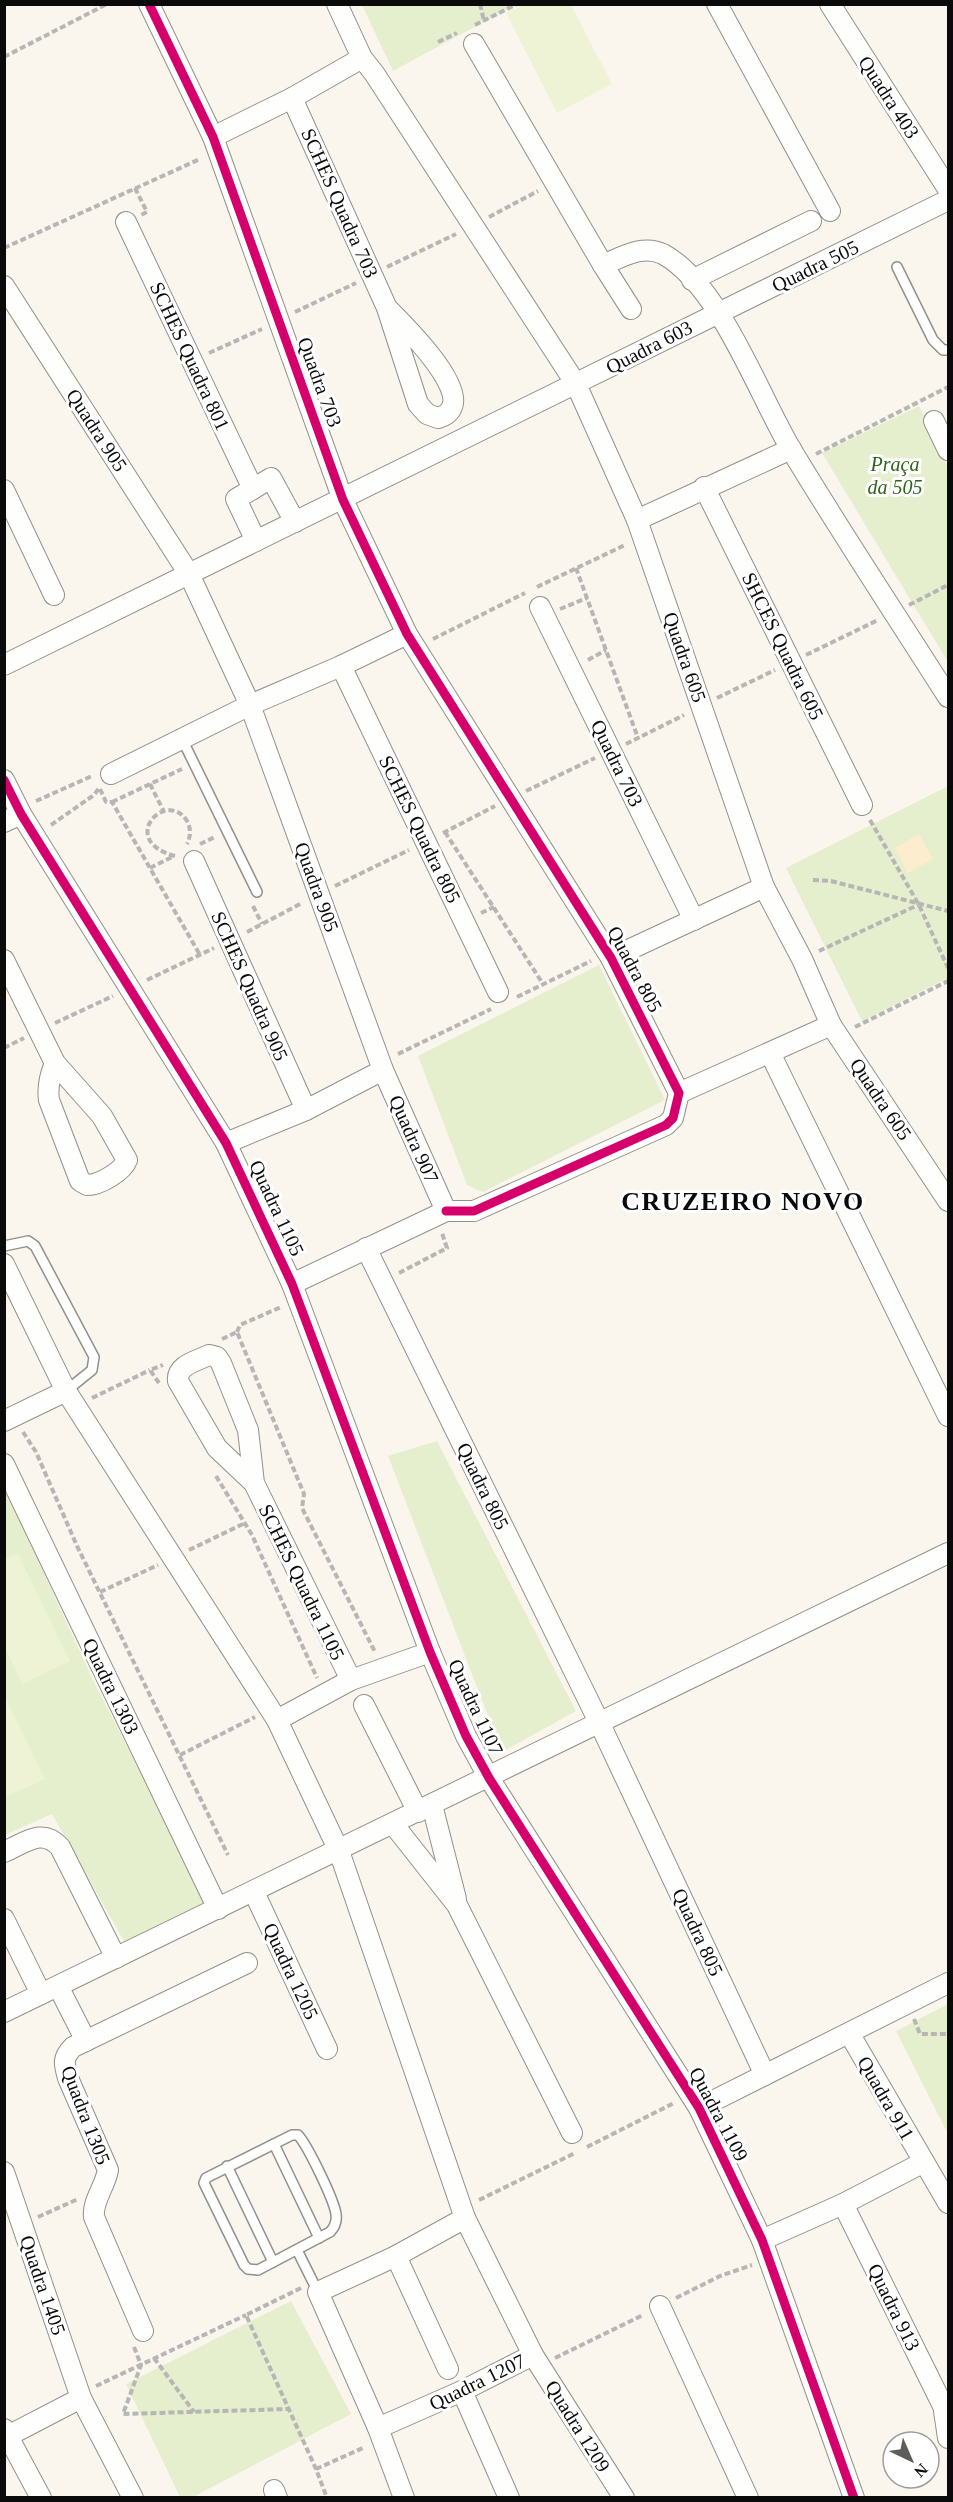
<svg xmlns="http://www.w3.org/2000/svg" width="953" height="2502" font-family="'Times New Roman',serif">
	<rect width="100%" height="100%" fill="#faf6ed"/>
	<g fill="#e5efcd">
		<polygon points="362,5 515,5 393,71"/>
		<polygon points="919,406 948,468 948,662 822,453"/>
		<polygon points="948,786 948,978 862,1021 786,868"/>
		<polygon points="599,965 665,1100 483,1192 467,1185 418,1056"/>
		<polygon points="437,1441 576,1711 502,1752 388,1456"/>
		<polygon points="4,1487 94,1682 207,1902 125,1943 52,1814 5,1835"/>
		<polygon points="948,2004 948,2134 896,2031"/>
		<polygon points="291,2301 351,2414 193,2497 180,2497 126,2384"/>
	</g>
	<polygon fill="#fbedcd" points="919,834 933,859 908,873 895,848"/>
	<g fill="#eef3d6">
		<polygon points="523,5 571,5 612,84 557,113 506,13"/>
		<polygon points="18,1554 70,1661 22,1684 5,1647 5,1559"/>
		<polygon points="4,1695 45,1779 5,1797 4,1797"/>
	</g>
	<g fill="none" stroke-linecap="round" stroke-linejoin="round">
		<defs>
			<g id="lane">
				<polyline points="897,267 933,340 943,350 948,350"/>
				<polyline points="182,739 257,892"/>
				<polyline points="4,1246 28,1241 35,1246 94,1357 92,1370 66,1391"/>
				<path d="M 292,2135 L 298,2135 C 308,2146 334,2200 336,2214 C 337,2221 335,2227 330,2232 L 258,2270 L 248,2269 L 244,2265 L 204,2183 L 206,2178 Z"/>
				<polyline points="274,2144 319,2238"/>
				<polyline points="227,2166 273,2262"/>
				<polyline points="297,2250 318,2292"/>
			</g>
			<g id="street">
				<polyline points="149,4 213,137 343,500 407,634 611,958 679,1093 673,1118 666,1125 474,1211 446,1211"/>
				<polyline points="337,4 362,58 374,73 576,384 637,520 764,887 802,959 831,1025 948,1201"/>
				<polyline points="717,4 830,211"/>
				<polyline points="830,4 948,189"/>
				<path d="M 474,44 L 603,265 C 622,257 643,244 663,254 C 720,285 759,396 792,451 C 842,534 896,615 948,697"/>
				<path d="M 292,98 L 387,308 L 418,404 L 427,414 L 438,418 C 444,416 449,414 452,407 C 463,383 403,324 387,308"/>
				<polyline points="213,137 292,98 362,58"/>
				<polyline points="126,222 253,489"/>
				<polyline points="603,265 631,309"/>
				<polyline points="692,280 811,221"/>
				<polyline points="4,286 189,574 250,705 383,1070 446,1211 292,1284"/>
				<polyline points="934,421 948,450"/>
				<polyline points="704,487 862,805"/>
				<polyline points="4,490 54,595"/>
				<polyline points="637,520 791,449"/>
				<polyline points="256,541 236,499 271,478 295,522"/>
				<polyline points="540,607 694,920"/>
				<polyline points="4,665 948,200"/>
				<polyline points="341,666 498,992"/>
				<polyline points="111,774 250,705 341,666 407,634"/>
				<polyline points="4,780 21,814 226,1143 292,1284 430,1652 466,1736 489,1778 699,2108 762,2240 854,2498"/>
				<polyline points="4,822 21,814"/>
				<polyline points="194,861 306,1110"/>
				<polyline points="611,958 764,887"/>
				<path d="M 4,960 L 55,1063 L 102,1116 L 127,1160 C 123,1171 100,1185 87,1185 L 80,1181 L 49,1100 C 47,1087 50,1075 55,1063"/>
				<polyline points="770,1053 948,1416"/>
				<polyline points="679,1093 831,1025"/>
				<polyline points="226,1143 306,1110 383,1070"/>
				<polyline points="366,1248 600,1724 765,2075"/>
				<polyline points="4,1264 66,1391 277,1720 339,1851 465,2218 533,2355 624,2498"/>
				<polyline points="4,1421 66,1391"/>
				<polyline points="4,1464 218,1909"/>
				<path d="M 254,1483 L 248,1430 L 221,1363 L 217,1357 L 209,1355 C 197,1361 176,1365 178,1381 L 217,1448 L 254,1483 L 351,1680"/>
				<polyline points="364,1705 418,1812"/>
				<polyline points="277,1720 351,1680 430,1652"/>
				<polyline points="432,1805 456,1899"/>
				<polyline points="393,1824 457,1905 572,2133"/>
				<path d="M 4,1852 C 25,1843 42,1827 60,1847 L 116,1958"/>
				<polyline points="254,1892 327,2049"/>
				<polyline points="4,1919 41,1994"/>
				<polyline points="58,1986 86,2041"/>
				<polyline points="4,2012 948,1553"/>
				<polyline points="849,2033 948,2203"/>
				<polyline points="699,2108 948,1983"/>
				<polyline points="4,2172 81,2398 133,2498"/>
				<polyline points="843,2204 948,2416"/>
				<polyline points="762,2240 843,2204 924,2162"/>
				<polyline points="396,2256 448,2369"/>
				<polyline points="660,2306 748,2498"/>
				<path d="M 143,2331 L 94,2217 C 92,2201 105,2187 108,2170 L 68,2078 C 64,2064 62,2058 73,2047 L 247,1963"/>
				<polyline points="462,2391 509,2498"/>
				<polyline points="944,2411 948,2438"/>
				<polyline points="378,2428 462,2391 533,2355"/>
				<polyline points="4,2429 41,2498"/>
				<polyline points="4,2438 81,2398"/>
				<polyline points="274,2490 277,2498"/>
				<polyline points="404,2498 378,2428 318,2292 396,2256 465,2218"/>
			</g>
		</defs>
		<use href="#lane" stroke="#92908c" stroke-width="12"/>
		<use href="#street" stroke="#92908c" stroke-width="22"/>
		<g stroke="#b7b6b5" stroke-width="4" stroke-dasharray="6 3" stroke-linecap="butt">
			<polyline points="480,4 484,21"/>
			<polyline points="475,25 517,4"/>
			<polyline points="438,42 457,33"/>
			<polyline points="4,57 107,4"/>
			<polyline points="135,188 147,212 141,215"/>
			<polyline points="489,217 538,191"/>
			<polyline points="4,248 200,159"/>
			<polyline points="387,267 456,234"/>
			<polyline points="295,312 356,283"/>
			<polyline points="209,353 262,329"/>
			<polyline points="816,454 948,387"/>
			<polyline points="576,568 638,738"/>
			<polyline points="537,587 625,545"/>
			<polyline points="909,605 948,585"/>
			<polyline points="560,609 587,598"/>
			<polyline points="433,639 525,593"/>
			<polyline points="806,655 878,620"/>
			<polyline points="588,660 606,650"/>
			<polyline points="717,698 775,670"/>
			<polyline points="626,744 684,715"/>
			<polyline points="150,784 163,810"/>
			<polyline points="100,789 106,802 112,802 200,955"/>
			<polyline points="526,791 595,758"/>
			<polyline points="36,801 92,776"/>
			<polyline points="112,802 182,769"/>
			<polyline points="870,820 919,905 948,968"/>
			<polyline points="51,825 94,795 99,788"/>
			<polyline points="445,832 543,984"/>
			<polyline points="443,833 495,806"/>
			<polyline points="200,844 215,837"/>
			<path d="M 175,856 C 116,840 167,788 187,821 C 191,828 191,836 187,844"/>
			<polyline points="150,868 174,856"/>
			<polyline points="813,880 831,881 948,911"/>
			<polyline points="335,886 409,850"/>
			<polyline points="253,906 262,924"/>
			<polyline points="481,913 494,907"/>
			<polyline points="247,932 302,903"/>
			<polyline points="819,951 918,905"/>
			<polyline points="147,980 214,948"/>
			<polyline points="517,997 591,961"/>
			<polyline points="55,1023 113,996"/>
			<polyline points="855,1027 948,981"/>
			<polyline points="4,1048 24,1038"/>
			<polyline points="398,1054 491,1009"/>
			<polyline points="399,1273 447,1248 442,1233"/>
			<polyline points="237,1332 240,1325 281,1307"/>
			<polyline points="222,1339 237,1332 304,1494 302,1508 375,1652"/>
			<polyline points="159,1383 150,1370 163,1365"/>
			<polyline points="92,1398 150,1370"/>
			<polyline points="23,1432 36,1452 77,1546 228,1855"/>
			<polyline points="216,1476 252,1535 317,1678"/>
			<polyline points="189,1550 245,1523"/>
			<polyline points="100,1592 158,1565"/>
			<polyline points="180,1755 255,1717"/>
			<polyline points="914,2019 920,2034 948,2034"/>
			<polyline points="587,2147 674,2103"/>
			<polyline points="479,2200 575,2153"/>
			<polyline points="38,2217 78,2199"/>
			<polyline points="301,2288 246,2315 316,2469 327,2498"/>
			<polyline points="676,2298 720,2276 752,2265"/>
			<polyline points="134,2347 141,2365 123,2414 288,2409"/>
			<polyline points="154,2358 194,2412"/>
			<polyline points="555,2358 643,2315"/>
			<polyline points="96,2386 246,2315"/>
			<polyline points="316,2469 365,2447"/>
		</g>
		<use href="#lane" stroke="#fefefc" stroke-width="9"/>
		<use href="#street" stroke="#fefefc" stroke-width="20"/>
		<defs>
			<g id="cycleway">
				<polyline points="149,4 213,137 343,500 407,634 611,958 679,1093 673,1118 666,1125 474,1211 446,1211"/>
				<polyline points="4,780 21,814 226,1143 292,1284 430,1652 466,1736 489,1778 699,2108 762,2240 854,2498"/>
			</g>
		</defs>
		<use href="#cycleway" stroke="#fff" stroke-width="13"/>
		<use href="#cycleway" stroke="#d6006c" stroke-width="9"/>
	</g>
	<g text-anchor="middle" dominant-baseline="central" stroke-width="6" stroke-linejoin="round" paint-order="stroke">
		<g font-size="20" fill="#0a0a0a" stroke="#fff">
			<text transform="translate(889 97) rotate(57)">Quadra 403</text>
			<text transform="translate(340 203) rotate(66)">SCHES Quadra 703</text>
			<text transform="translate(815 266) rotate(-26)">Quadra 505</text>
			<text transform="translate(649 347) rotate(-27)">Quadra 603</text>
			<text transform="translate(190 356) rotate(65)">SCHES Quadra 801</text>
			<text transform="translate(320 382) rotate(70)">Quadra 703</text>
			<text transform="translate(97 430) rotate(57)">Quadra 905</text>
			<text transform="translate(783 646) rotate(64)">SHCES Quadra 605</text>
			<text transform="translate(685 657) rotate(71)">Quadra 605</text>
			<text transform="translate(617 763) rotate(64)">Quadra 703</text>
			<text transform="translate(420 829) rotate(64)">SCHES Quadra 805</text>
			<text transform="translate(317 887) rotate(70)">Quadra 905</text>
			<text transform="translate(635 969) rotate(62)">Quadra 805</text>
			<text transform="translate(250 986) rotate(66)">SCHES Quadra 905</text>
			<text transform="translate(881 1099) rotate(56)">Quadra 605</text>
			<text transform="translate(414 1139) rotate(66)">Quadra 907</text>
			<text transform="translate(277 1208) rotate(65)">Quadra 1105</text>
			<text transform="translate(483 1486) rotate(64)">Quadra 805</text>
			<text transform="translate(302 1582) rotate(64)">SCHES Quadra 1105</text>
			<text transform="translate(111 1686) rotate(64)">Quadra 1303</text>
			<text transform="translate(476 1707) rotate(65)">Quadra 1107</text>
			<text transform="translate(698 1932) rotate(65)">Quadra 805</text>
			<text transform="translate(291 1971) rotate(65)">Quadra 1205</text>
			<text transform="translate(886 2098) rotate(60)">Quadra 911</text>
			<text transform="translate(719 2114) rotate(62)">Quadra 1109</text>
			<text transform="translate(86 2115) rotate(69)">Quadra 1305</text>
			<text transform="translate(43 2285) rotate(71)">Quadra 1405</text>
			<text transform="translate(894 2307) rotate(64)">Quadra 913</text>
			<text transform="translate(477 2382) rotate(-26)">Quadra 1207</text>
			<text transform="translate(578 2426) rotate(58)">Quadra 1209</text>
		</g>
		<g font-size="20" font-style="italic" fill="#30631a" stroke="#fff">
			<text x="895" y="464">Praça<tspan x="895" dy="23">da 505</tspan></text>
		</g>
		<g font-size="26" font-weight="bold" letter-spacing="1.5" fill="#0a0a0a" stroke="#fff">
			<text x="743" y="1201">CRUZEIRO NOVO</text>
		</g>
	</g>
	<rect width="953" height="2502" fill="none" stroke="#0a0a0a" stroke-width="12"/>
	<g transform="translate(911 2460) rotate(136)"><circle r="28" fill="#ffffff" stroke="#9d9d9d" stroke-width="1.5"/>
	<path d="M0-4.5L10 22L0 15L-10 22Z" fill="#5e5d59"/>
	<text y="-9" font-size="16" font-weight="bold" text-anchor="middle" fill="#0a0a0a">N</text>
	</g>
</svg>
